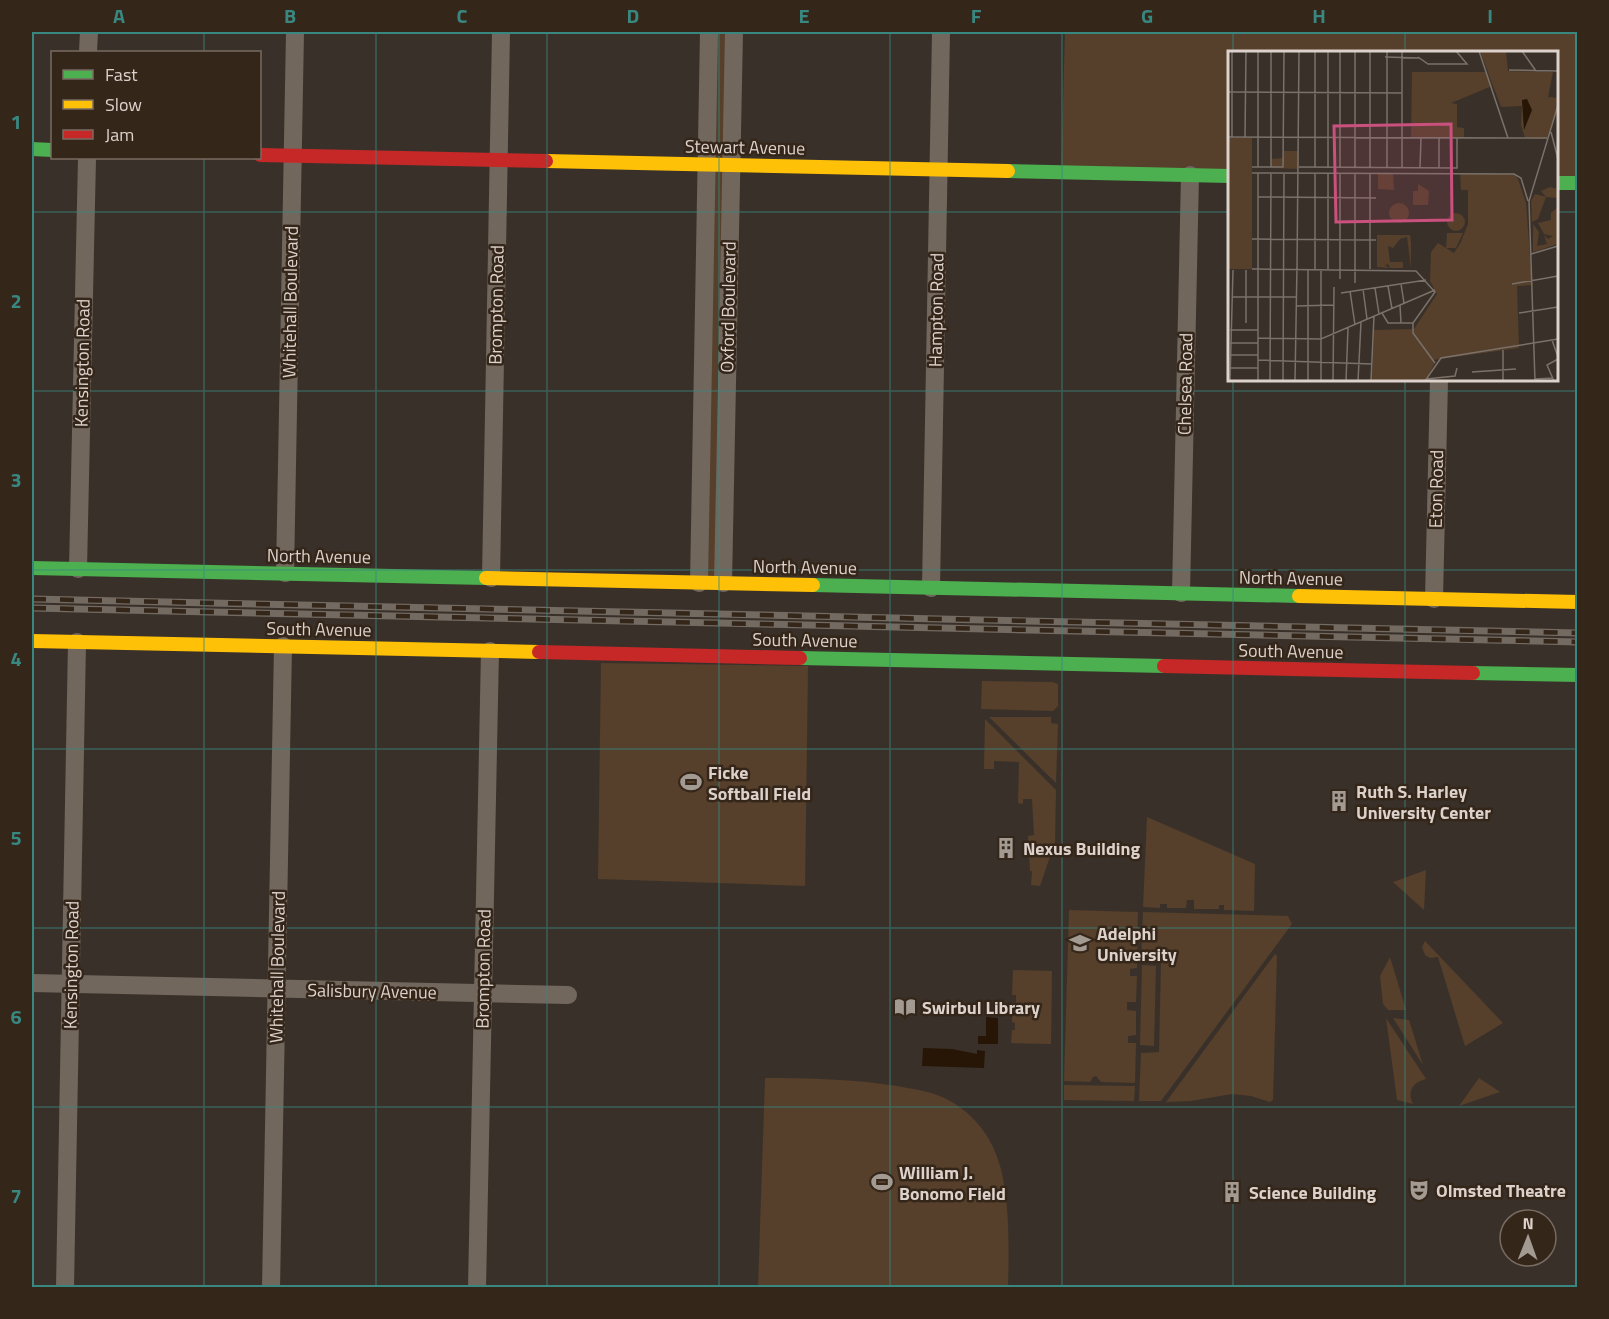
<svg xmlns="http://www.w3.org/2000/svg" width="1609" height="1319" font-family="'Titillium Web',sans-serif">
	<rect width="100%" height="100%" fill="#393129"/>
	<g fill="#563f2b">
		<polygon points="711,32 731,32 721,581 701,580"/>
		<polygon points="1065,32 1577,32 1577,184 1557,183 1556,52 1230,52 1229,176 1061,172"/>
		<polygon points="601,663 808,666 805,886 598,879"/>
		<polygon points="982,681 1052,682 1058,684 1058,706 1053,711 981,709"/>
		<polygon points="989,717 1051,717 1051,723 1058,724 1056,783"/>
		<polygon points="985,719 1056,790 1055,842 1040,886 1031,885 1032,871 1030,871 1028,836 1034,835 1032,799 1023,799 1023,804 1018,803 1019,762 994,761 994,769 984,769"/>
		<polygon points="1147,817 1255,864 1254,911 1224,910 1224,905 1219,905 1219,909 1194,909 1194,900 1187,900 1186,908 1167,908 1167,904 1160,904 1160,908 1143,907"/>
		<polygon points="1426,870 1424,910 1393,882"/>
		<polygon points="1069,910 1138,912 1137,968 1130,969 1130,976 1137,976 1136,1002 1127,1002 1127,1010 1136,1011 1136,1035 1128,1036 1128,1043 1136,1043 1135,1083 1101,1082 1096,1076 1093,1077 1090,1082 1064,1081"/>
		<polygon points="1143,912 1288,916 1292,924 1161,1101 1139,1101 1141,1053 1159,1052 1161,962 1141,961"/>
		<polygon points="1425,941 1503,1023 1465,1046 1438,957 1430,958 1425,955 1422,947"/>
		<polygon points="1275,954 1277,956 1273,1100 1270,1102 1251,1096 1232,1094 1191,1101 1166,1102"/>
		<polygon points="1390,957 1406,1010 1388,1010 1383,1004 1380,976"/>
		<polygon points="1142,965 1156,966 1154,1046 1140,1045"/>
		<polygon points="1013,970 1052,971 1051,1044 1011,1043 1012,1030 1015,1030 1015,1023 1012,1022 1012,1002 1016,1002 1016,995 1012,995"/>
		<path d="M 1386,1018 L 1426,1079 C 1413,1082 1407,1091 1413,1104 L 1397,1100 Z"/>
		<polygon points="1393,1018 1409,1020 1423,1065"/>
		<path d="M 765,1078 C 809,1078 853,1079 897,1086 C 910,1089 925,1090 937,1095 C 961,1103 983,1125 993,1147 C 1011,1184 1009,1247 1008,1287 L 758,1287 Z"/>
		<polygon points="1479,1078 1500,1092 1459,1106"/>
		<polygon points="1064,1085 1135,1086 1134,1101 1064,1100"/>
	</g>
	<g fill="#271506">
		<polygon points="986,1017 998,1018 998,1044 978,1044 978,1036 986,1036"/>
		<polygon points="923,1048 952,1049 977,1054 977,1050 985,1051 984,1068 922,1066"/>
	</g>
	<g fill="none" stroke-linecap="round" stroke-linejoin="round">
		<g stroke="#72675d" stroke-width="18">
			<polyline points="88,52 89,32"/>
			<polyline points="78,569 87,158"/>
			<polyline points="285,573 295,32"/>
			<polyline points="491,578 501,32"/>
			<polyline points="699,583 709,32"/>
			<polyline points="723,583 734,32"/>
			<polyline points="931,588 941,32"/>
			<polyline points="1181,593 1190,175"/>
			<polyline points="1434,599 1439,380"/>
			<polyline points="32,983 568,995"/>
			<polyline points="65,1288 77,642"/>
			<polyline points="271,1288 283,646"/>
			<polyline points="477,1288 490,651"/>
		</g>
		<g stroke="#4caf50" stroke-width="14">
			<polyline points="32,149 52,150"/>
			<polyline points="1008,171 1230,176"/>
			<polyline points="1556,183 1578,183"/>
			<polyline points="32,568 486,578"/>
			<polyline points="813,585 1299,596"/>
			<polyline points="800,658 1164,666"/>
			<polyline points="1473,673 1578,675"/>
		</g>
		<g stroke="#ffc107" stroke-width="14">
			<polyline points="546,161 1008,171"/>
			<polyline points="486,578 813,585"/>
			<polyline points="1299,596 1578,602"/>
			<polyline points="32,641 539,652"/>
		</g>
		<g stroke="#c62828" stroke-width="14">
			<polyline points="260,155 546,161"/>
			<polyline points="539,652 800,658"/>
			<polyline points="1164,666 1473,673"/>
		</g>
		<defs>
			<g id="rail">
				<polyline points="32,599 1578,633"/>
				<polyline points="32,608 1578,642"/>
			</g>
		</defs>
		<use href="#rail" stroke="#736a62" stroke-width="7"/>
		<use href="#rail" stroke="#35261a" stroke-width="4.5" stroke-dasharray="14" stroke-linecap="butt"/>
	</g>
	<path fill="none" stroke="#388881" stroke-width="1.5" stroke-opacity="0.55" d="M 204,32 L 204,52M 376,32 L 376,1288M 547,32 L 547,1288M 719,32 L 719,1288M 890,32 L 890,1288M 1062,32 L 1062,1288M 1233,32 L 1233,52M 1405,32 L 1405,52M 204,158 L 204,1288M 32,212 L 1230,212M 1556,212 L 1578,212M 1233,380 L 1233,1288M 1405,380 L 1405,1288M 32,391 L 1578,391M 32,570 L 1578,570M 32,749 L 1578,749M 32,928 L 1578,928M 32,1107 L 1578,1107"/>
	<defs>
		<symbol id="stadium-bare" viewBox="-9 -9 18 18"><path d="M0-5a6.5 5 0 1 0 0 10a6.5 5 0 1 0 0-10ZM-3.5-1.8h7v3.6h-7Z" fill="#a39a92" stroke="#35261a" stroke-width="2.5" paint-order="stroke"/></symbol>
		<symbol id="building-bare" viewBox="-9 -9 18 18"><path d="M-4-6H4V6H1V3H-1V6H-4ZM-2.5-4.3h1.7v1.8h-1.7ZM.8-4.3h1.7v1.8H.8ZM-2.5-1h1.7V.8h-1.7ZM.8-1h1.7V.8H.8Z" fill="#a39a92" stroke="#35261a" stroke-width="2.5" paint-order="stroke"/></symbol>
		<symbol id="university-bare" viewBox="-9 -9 18 18"><path d="M0-5L7-2L0 1L-7-2ZM-4 1L0 2.5L4 1V4Q0 6-4 4Z" fill="#a39a92" stroke="#35261a" stroke-width="2.5" paint-order="stroke"/></symbol>
		<symbol id="library-bare" viewBox="-9 -9 18 18"><path d="M-6-4Q-3-5.5-.7-3.5V5Q-3 3-6 4ZM6-4Q3-5.5 .7-3.5V5Q3 3 6 4Z" fill="#a39a92" stroke="#35261a" stroke-width="2.5" paint-order="stroke"/></symbol>
		<symbol id="theatre-bare" viewBox="-9 -9 18 18"><path d="M-5-5.5Q0-4 5-5.5V0Q5 5 0 6Q-5 5-5 0ZM-3.3-2.5H-1v1.5H-3.3ZM1-2.5H3.3v1.5H1ZM-2.8 1Q0 5.5 2.8 1Z" fill="#a39a92" stroke="#35261a" stroke-width="2.5" paint-order="stroke"/></symbol>
	</defs>
	<g fill-rule="evenodd">
		<use href="#stadium-bare" x="676" y="767" width="30" height="30"/>
		<use href="#building-bare" x="1324" y="786" width="30" height="30"/>
		<use href="#building-bare" x="991" y="833" width="30" height="30"/>
		<use href="#university-bare" x="1065" y="928" width="30" height="30"/>
		<use href="#library-bare" x="890" y="992" width="30" height="30"/>
		<use href="#stadium-bare" x="867" y="1167" width="30" height="30"/>
		<use href="#theatre-bare" x="1404" y="1175" width="30" height="30"/>
		<use href="#building-bare" x="1217" y="1177" width="30" height="30"/>
	</g>
	<g text-anchor="middle" dominant-baseline="central" stroke-width="5" stroke-linejoin="round" paint-order="stroke">
		<g font-size="18" fill="#dcd2cb" stroke="#35261a">
			<text transform="translate(745 147) rotate(1)">Stewart Avenue</text>
			<text transform="translate(290 302) rotate(-89)">Whitehall Boulevard</text>
			<text transform="translate(496 305) rotate(-89)">Brompton Road</text>
			<text transform="translate(728 307) rotate(-89)">Oxford Boulevard</text>
			<text transform="translate(936 310) rotate(-89)">Hampton Road</text>
			<text transform="translate(82 363) rotate(-89)">Kensington Road</text>
			<text transform="translate(1185 384) rotate(-89)">Chelsea Road</text>
			<text transform="translate(1436 489) rotate(-89)">Eton Road</text>
			<text transform="translate(319 556) rotate(1)">North Avenue</text>
			<text transform="translate(805 567) rotate(1)">North Avenue</text>
			<text transform="translate(1291 578) rotate(1)">North Avenue</text>
			<text transform="translate(319 629) rotate(1)">South Avenue</text>
			<text transform="translate(805 640) rotate(1)">South Avenue</text>
			<text transform="translate(1291 651) rotate(1)">South Avenue</text>
			<text transform="translate(71 965) rotate(-89)">Kensington Road</text>
			<text transform="translate(277 967) rotate(-89)">Whitehall Boulevard</text>
			<text transform="translate(483 969) rotate(-89)">Brompton Road</text>
			<text transform="translate(372 991) rotate(1)">Salisbury Avenue</text>
		</g>
		<g font-size="18" font-weight="bold" fill="#dcd2cb" stroke="#35261a" text-anchor="start">
			<text x="708" y="772">Ficke<tspan x="708" dy="21">Softball Field</tspan></text>
			<text x="1356" y="791">Ruth S. Harley<tspan x="1356" dy="21">University Center</tspan></text>
			<text x="1023" y="848">Nexus Building</text>
			<text x="1097" y="933">Adelphi<tspan x="1097" dy="21">University</tspan></text>
			<text x="922" y="1007">Swirbul Library</text>
			<text x="899" y="1172">William J.<tspan x="899" dy="21">Bonomo Field</tspan></text>
			<text x="1436" y="1190">Olmsted Theatre</text>
			<text x="1249" y="1192">Science Building</text>
		</g>
	</g>
	<g transform="translate(1228 51)">
		<rect width="330" height="330" fill="#393129"/>
		<path d="M 252,0 L 278,0 L 280,20 L 325,21 L 320,46 L 330,47 L 330,53 L 319,88 L 297,87 L 293,74 L 294,55 L 273,56 ZM 184,21 L 259,21 L 264,35 L 223,52 L 229,53 L 229,76 L 236,77 L 236,87 L 183,87 ZM 0,87 L 24,87 L 24,218 L 0,218 ZM 56,100 L 70,100 L 71,118 L 43,117 L 43,108 L 55,107 ZM 232,122 L 286,123 L 290,128 L 298,152 L 304,234 L 289,235 L 291,297 L 205,309 L 207,312 L 197,330 L 144,330 L 146,279 L 186,278 L 209,243 L 202,230 L 203,201 L 210,192 L 226,202 L 233,191 L 240,173 L 240,139 L 233,139 ZM 150,123 L 165,123 L 166,139 L 150,138 ZM 190,133 L 201,140 L 200,154 L 185,154 L 185,140 L 190,140 ZM 322,136 L 330,138 L 330,147 L 318,146 L 310,168 L 304,171 L 303,150 L 307,143 L 318,146 L 313,140 ZM161 162a10 10 0 1 1 20 0a10 10 0 1 1-20 0ZM 330,156 L 330,193 L 305,201 L 305,173 L 311,181 L 309,195 L 319,193 L 316,184 L 320,188 L 325,185 L 316,183 L 310,172 L 323,169 L 323,162 ZM219 171a9 9 0 1 1 18 0a9 9 0 1 1-18 0ZM 219,182 L 235,182 L 228,197 L 218,197 ZM 149,184 L 182,184 L 183,191 L 183,217 L 179,186 L 172,188 L 165,197 L 160,195 L 162,211 L 175,211 L 175,217 L 162,217 L 160,213 L 157,214 L 161,217 L 149,216 Z" fill="#563f2b"/>
		<path d="M 299,48 L 304,59 L 296,79 L 294,49 Z" fill="#271506"/>
		<path fill="none" stroke="#7a716a" stroke-width="1.5" d="M 251,0 L 280,87M 294,0 L 308,20M 157,6 L 191,7M 190,6 L 200,13 L 239,13 L 228,0M 281,19 L 330,20M 0,41 L 174,42M 323,81 L 330,108M 0,86 L 319,87M 4,86 L 4,0M 17,86 L 18,0M 24,116 L 55,116 L 56,0M 30,116 L 30,0M 43,116 L 43,0M 71,116 L 229,117 L 229,87M 87,116 L 87,0M 100,117 L 100,0M 112,117 L 112,0M 127,117 L 127,0M 142,117 L 142,0M 159,117 L 159,0M 174,117 L 174,0M 192,117 L 193,87M 211,117 L 211,87M 24,122 L 286,123 L 293,127 L 300,150M 30,146 L 148,147M 24,188 L 148,189M 303,203 L 330,195M 24,218 L 188,220 L 207,241 L 185,272 L 185,282 L 207,312M 69,218 L 71,0M 87,218 L 87,122M 100,218 L 100,122M 142,218 L 142,122M 5,219 L 2,330 L 30,330 L 30,122M 112,228 L 112,122M 127,232 L 127,122M 173,233 L 176,252M 284,233 L 330,225M 160,235 L 164,258M 147,237 L 151,263M 135,238 L 139,268M 122,240 L 127,274M 113,242 L 198,229M 5,246 L 68,246M 172,254 L 173,272M 69,255 L 106,254M 154,262 L 160,272 L 185,272M 291,262 L 330,256M 18,272 L 18,219M 2,279 L 30,279M 30,287 L 93,288 L 207,239M 324,289 L 330,306M 2,292 L 30,292M 2,304 L 30,304M 30,309 L 144,313M 2,317 L 30,317M 244,321 L 288,318M 198,328 L 227,325 L 229,317M 307,328 L 325,327M 42,330 L 43,122M 55,330 L 56,122M 67,330 L 69,215M 80,330 L 80,218M 93,330 L 93,218M 105,330 L 106,236M 118,330 L 120,277M 130,330 L 133,271M 143,330 L 146,265M 197,330 L 213,307 L 330,288M 275,330 L 275,299M 307,330 L 301,150 L 330,54M 326,330 L 319,314 L 330,308"/>
		<path fill="#ca507d" fill-opacity="0.15" stroke="#ca507d" stroke-width="3" d="M 223,73 L 224,169 L 108,171 L 106,75 Z"/>
		<rect width="330" height="330" fill="none" stroke="#dcd2cb" stroke-width="3"/>
	</g>
	<rect width="1609" height="1319" fill="none" stroke="#35261a" stroke-width="66"/>
	<rect x="51" y="51" width="210" height="108" fill="#35261a" stroke="#786b61" stroke-width="1.5"/>
	<rect x="63" y="70" width="30" height="9" fill="#4caf50" stroke="#786b61" stroke-width="1.5"/>
	<text x="105" y="81" font-size="18" fill="#dcd2cb">Fast</text>
	<rect x="63" y="100" width="30" height="9" fill="#ffc107" stroke="#786b61" stroke-width="1.5"/>
	<text x="105" y="111" font-size="18" fill="#dcd2cb">Slow</text>
	<rect x="63" y="130" width="30" height="9" fill="#c62828" stroke="#786b61" stroke-width="1.5"/>
	<text x="105" y="141" font-size="18" fill="#dcd2cb">Jam</text>
	<g transform="translate(1528 1238) rotate(1)"><circle r="28" fill="#35261a" stroke="#786b61" stroke-width="1.5"/>
	<path d="M0-4.5L10 22L0 15L-10 22Z" fill="#a39a92"/>
	<text y="-9" font-size="16" font-weight="bold" text-anchor="middle" fill="#dcd2cb">N</text>
	</g>
	<rect x="33" y="33" width="1543" height="1253" fill="none" stroke="#388881" stroke-width="2"/>
	<g font-size="20" text-anchor="middle" font-weight="bold" fill="#388881">
		<text x="119" y="23">A</text>
		<text x="290" y="23">B</text>
		<text x="462" y="23">C</text>
		<text x="633" y="23">D</text>
		<text x="804" y="23">E</text>
		<text x="976" y="23">F</text>
		<text x="1147" y="23">G</text>
		<text x="1319" y="23">H</text>
		<text x="1490" y="23">I</text>
		<text x="16" y="129">1</text>
		<text x="16" y="308">2</text>
		<text x="16" y="487">3</text>
		<text x="16" y="666">4</text>
		<text x="16" y="845">5</text>
		<text x="16" y="1024">6</text>
		<text x="16" y="1203">7</text>
	</g>
</svg>
